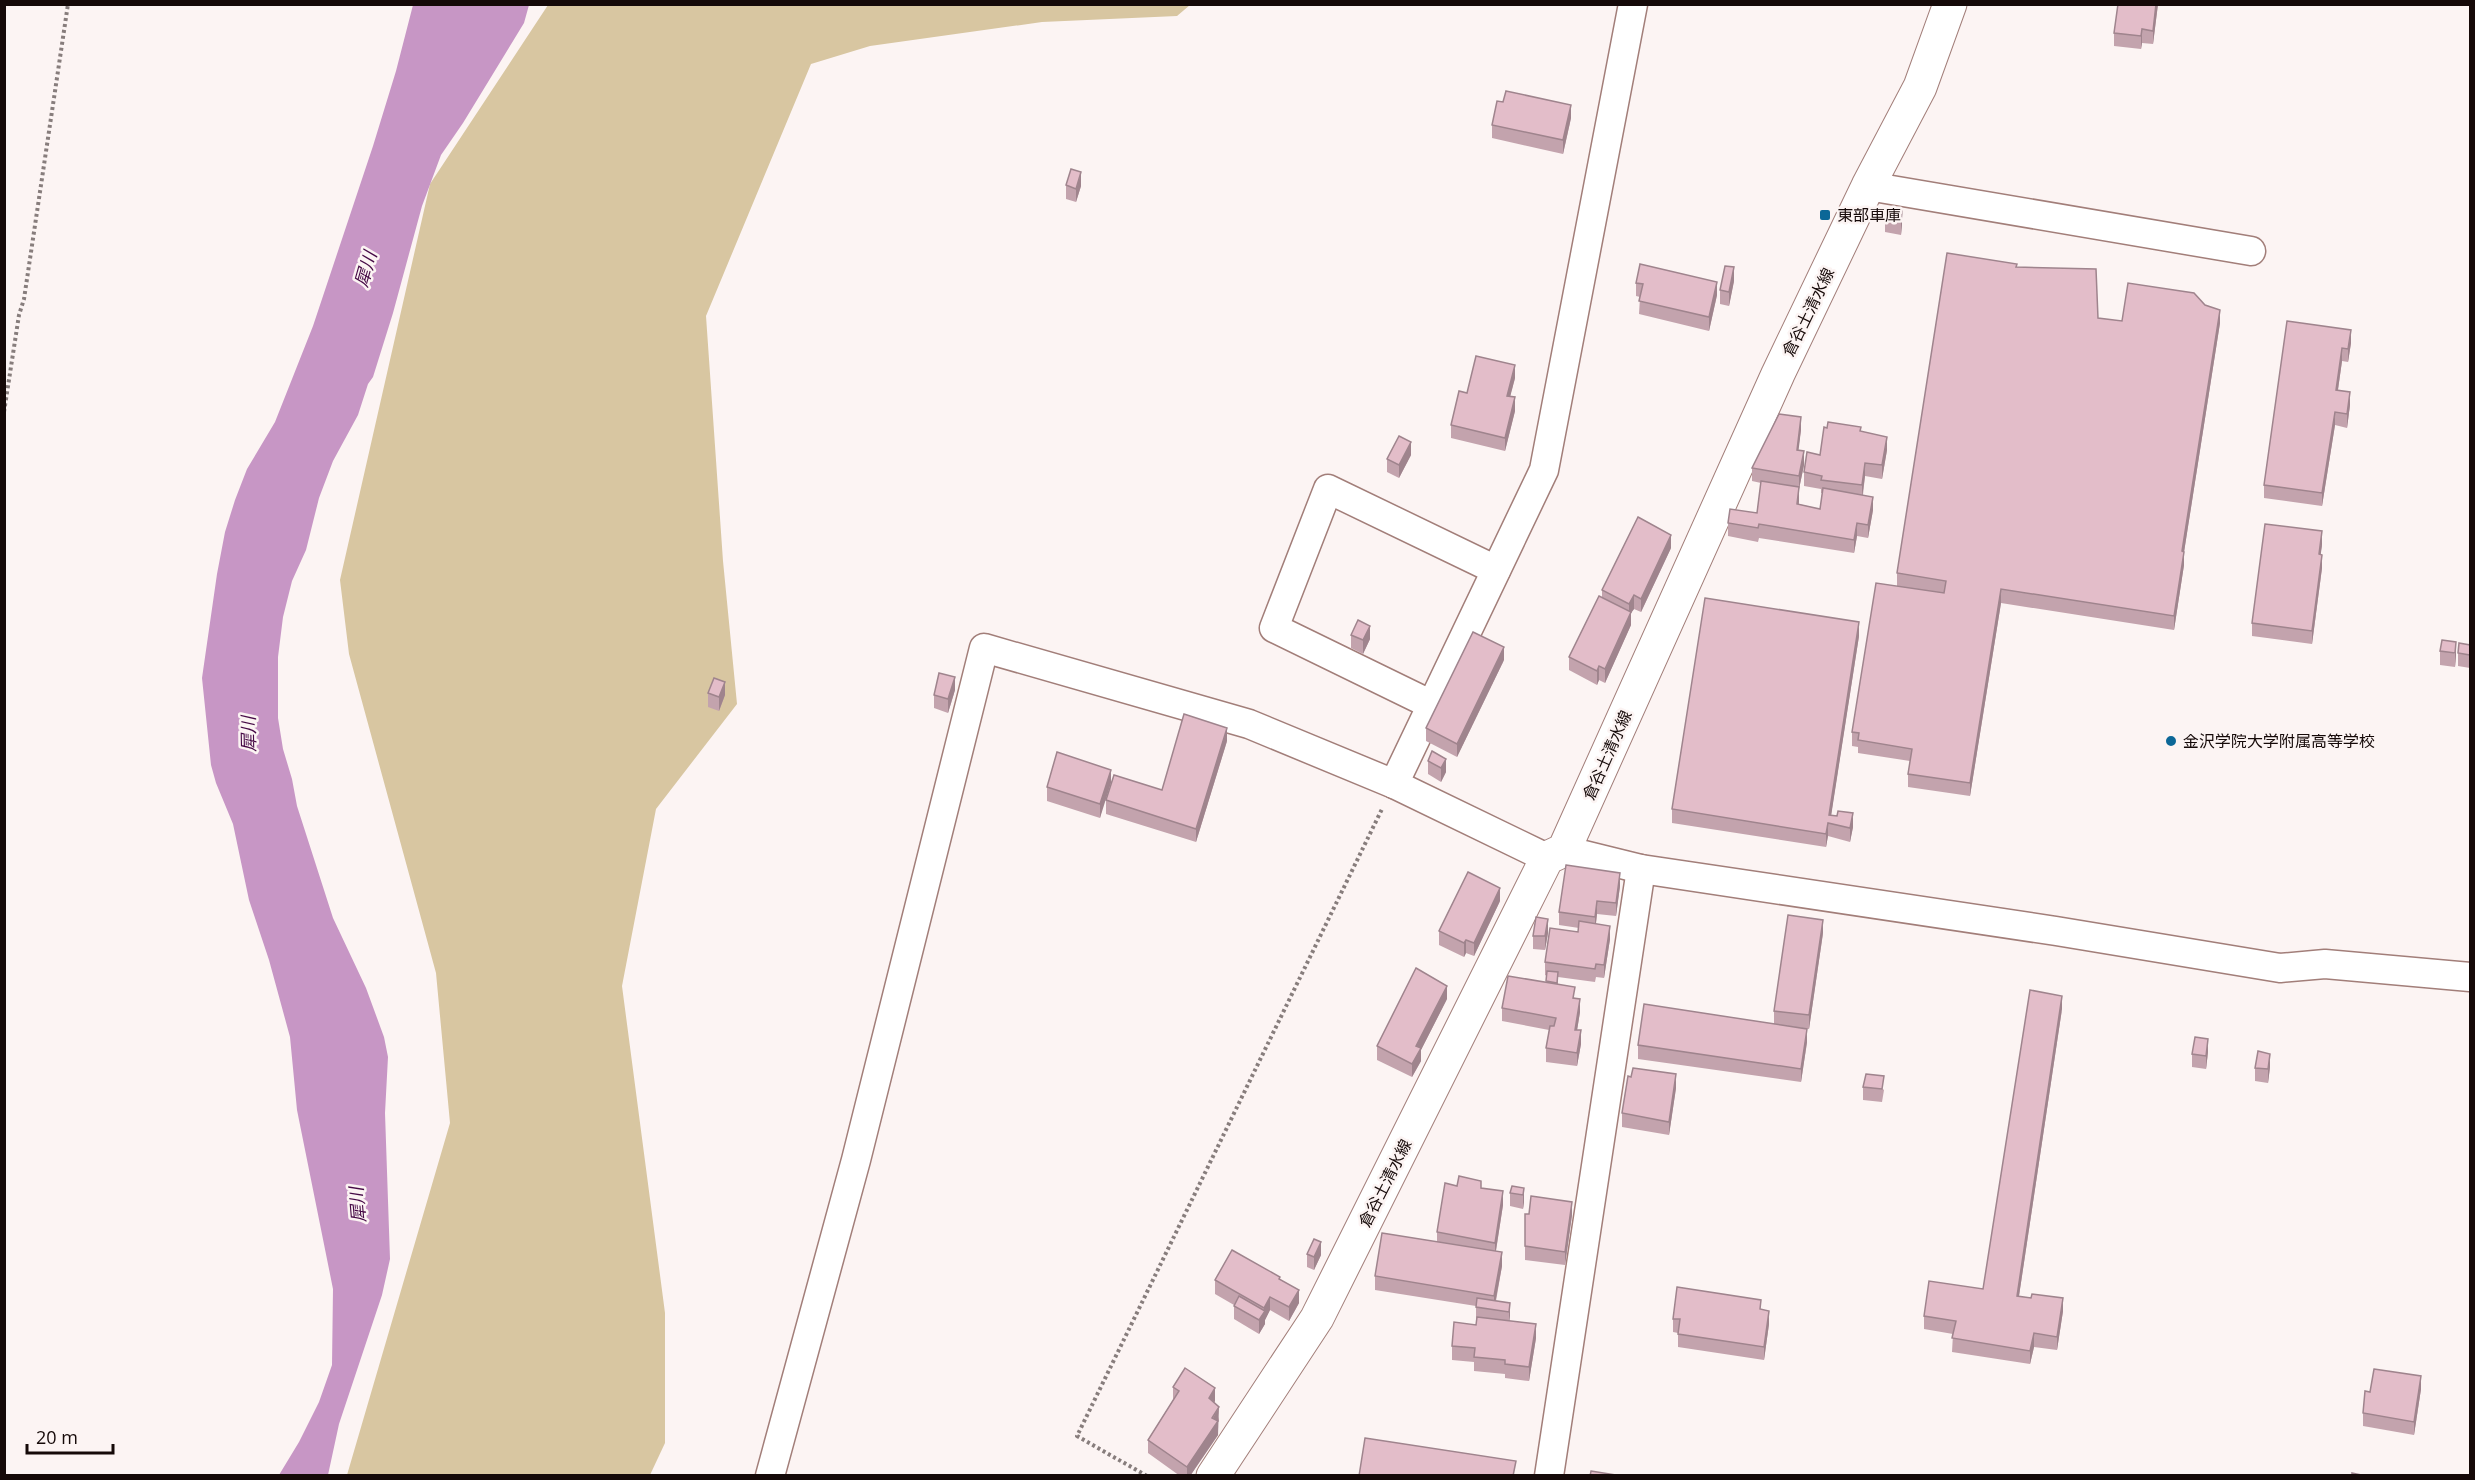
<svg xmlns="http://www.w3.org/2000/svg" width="2475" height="1480" font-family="'Open Sans','Noto Sans JP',sans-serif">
	<rect width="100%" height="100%" fill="#fcf4f3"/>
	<polygon fill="#d8c6a1" points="548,5 1190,5 1177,16 1042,22 870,46 811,64 706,316 723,561 737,704 656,809 622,986 665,1313 665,1443 650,1475 347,1475 450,1123 436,973 349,654 340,580 430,184"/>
	<polygon fill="#c796c5" points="413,5 529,5 524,23 463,123 441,155 422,206 393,313 373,377 368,384 358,415 333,461 319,498 306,550 292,581 283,617 278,657 278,718 283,749 292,779 297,806 333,918 366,988 384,1037 388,1057 385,1113 390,1259 382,1295 339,1424 328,1475 279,1475 299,1442 319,1402 332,1365 333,1289 297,1110 290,1037 269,960 249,900 233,824 216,783 211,765 202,678 217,574 225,532 235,500 247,469 275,422 313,326 373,146 396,71"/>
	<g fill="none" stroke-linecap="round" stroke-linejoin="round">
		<defs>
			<g id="minor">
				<polyline points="1868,186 2251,251"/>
				<polyline points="1432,705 1274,628 1328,489 1496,570"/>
				<polyline points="1394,784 1544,470 1633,4"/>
				<polyline points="1564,850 1641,869 2056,931 2280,968 2325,964 2470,977"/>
				<polyline points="770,1476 856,1160 984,648 1249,724 1394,784 1547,858"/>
				<polyline points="1549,1476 1641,869"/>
			</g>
			<polyline id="major" points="1213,1476 1317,1318 1547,858 1564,850 1778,374 1868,186 1920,87 1950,4"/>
		</defs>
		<use href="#minor" stroke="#a27e79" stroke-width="31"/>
		<use href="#major" stroke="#a27e79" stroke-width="35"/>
		<g stroke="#877d7c" stroke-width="4" stroke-dasharray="3 3" stroke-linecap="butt">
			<polyline points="4,412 19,315 24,299 68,4"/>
			<polyline points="1147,1476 1077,1436 1382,809"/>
		</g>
		<use href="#minor" stroke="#fff" stroke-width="28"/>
		<use href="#major" stroke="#fff" stroke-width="33"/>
	</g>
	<g fill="#c3a3ad">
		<polygon points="2118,4 2158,4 2153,44 2142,43 2141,49 2114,46 2114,33"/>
		<polygon points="1571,118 1563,154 1492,138 1492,125"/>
		<polygon points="1066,185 1081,186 1076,202 1066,199"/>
		<polygon points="1902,211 1902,224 1901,235 1885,232 1885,219"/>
		<polygon points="2017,267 2098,318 2122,321 2220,323 2184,552 2184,565 2174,630 2001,603 1970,796 1908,787 1908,774 1910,761 1858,753 1858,747 1852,746 1852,732 1897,586 1897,573"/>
		<polygon points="1734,281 1729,306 1720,304 1720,290"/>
		<polygon points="1636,283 1717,295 1709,331 1639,314 1640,297 1636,296"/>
		<polygon points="2287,321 2351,343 2348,362 2342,361 2338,390 2350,405 2347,428 2335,425 2322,506 2264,498 2264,485"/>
		<polygon points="1515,378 1510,396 1515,411 1505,451 1451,438 1451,425 1467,393"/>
		<polygon points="1801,430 1798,450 1804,465 1799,489 1799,504 1820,509 1822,493 1821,493 1821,489 1804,486 1804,472 1820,455 1861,432 1887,450 1882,479 1865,476 1863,495 1873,510 1868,538 1857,536 1854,553 1759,538 1758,542 1728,536 1728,523 1757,513 1761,483 1752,481 1752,468"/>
		<polygon points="1411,455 1399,478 1387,472 1387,459"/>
		<polygon points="2322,545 2320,555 2322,568 2312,644 2252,636 2252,623"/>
		<polygon points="1671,548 1641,612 1634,609 1631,613 1631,625 1605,683 1599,680 1597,685 1569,670 1569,657 1602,597 1602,590"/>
		<polygon points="1351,635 1370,639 1363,654 1351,648"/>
		<polygon points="1859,636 1831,815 1853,827 1850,842 1828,836 1826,847 1672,823 1672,809"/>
		<polygon points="2442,640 2456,655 2455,667 2440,665 2440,651"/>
		<polygon points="2470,645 2470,668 2458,666 2458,653"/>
		<polygon points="1504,660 1457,757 1426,741 1426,728"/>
		<polygon points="955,690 948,713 934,708 934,695"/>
		<polygon points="708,693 725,695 719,711 708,707"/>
		<polygon points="1227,741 1196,842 1106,814 1106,800 1162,790"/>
		<polygon points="1432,751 1446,772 1441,782 1428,774 1428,761"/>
		<polygon points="1111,770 1100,818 1047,801 1047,787"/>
		<polygon points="1620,886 1616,916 1597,914 1596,924 1610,939 1604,978 1596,977 1595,982 1558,977 1558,985 1575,998 1580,1012 1577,1030 1581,1044 1577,1066 1546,1062 1546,1048 1549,1030 1502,1021 1502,1008 1546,983 1547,976 1545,975 1545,962 1578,932 1579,928 1559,925 1559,912"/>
		<polygon points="1500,901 1474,956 1466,953 1464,957 1439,945 1439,931"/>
		<polygon points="1548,933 1545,950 1533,949 1533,936"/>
		<polygon points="1823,933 1809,1029 1774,1024 1774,1011"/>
		<polygon points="1447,999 1421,1050 1421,1061 1412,1077 1377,1060 1377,1046"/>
		<polygon points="2062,1009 2019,1296 2063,1311 2057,1350 2034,1347 2030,1364 1952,1352 1953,1334 1924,1329 1924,1316 1983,1289"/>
		<polygon points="1807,1042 1801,1082 1638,1059 1638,1045"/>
		<polygon points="2208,1052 2206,1069 2192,1067 2192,1054"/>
		<polygon points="2270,1067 2268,1083 2255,1081 2255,1068"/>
		<polygon points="1866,1074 1884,1090 1882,1102 1863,1100 1863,1087"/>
		<polygon points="1676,1088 1669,1135 1622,1127 1622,1113"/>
		<polygon points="1457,1186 1481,1188 1503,1205 1496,1251 1502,1266 1496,1301 1510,1303 1509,1321 1536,1338 1529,1381 1505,1378 1505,1374 1474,1371 1474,1362 1452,1360 1452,1346 1476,1325 1477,1321 1476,1321 1476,1306 1375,1290 1375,1276 1437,1242 1437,1232"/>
		<polygon points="1524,1188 1524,1202 1523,1209 1510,1206 1510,1193"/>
		<polygon points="1525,1214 1572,1215 1565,1265 1525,1260"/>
		<polygon points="1307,1254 1321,1255 1314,1270 1307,1267"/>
		<polygon points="1215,1280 1280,1280 1299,1303 1289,1321 1270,1310 1265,1320 1265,1324 1259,1334 1234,1319 1234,1305 1215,1294"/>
		<polygon points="1761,1309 1769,1324 1764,1360 1678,1347 1678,1333 1673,1332 1673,1319"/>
		<polygon points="1173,1387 1215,1401 1214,1403 1219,1420 1218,1422 1218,1435 1190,1476 1180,1476 1148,1453 1148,1440 1173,1400"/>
		<polygon points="2421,1389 2414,1435 2363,1426 2363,1413 2370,1392"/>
	</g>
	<g fill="#9f848d">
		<polygon points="2156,4 2158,4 2153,44 2153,31"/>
		<polygon points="2142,29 2142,43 2141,49 2141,36"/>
		<polygon points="1571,105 1571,118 1563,154 1563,140"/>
		<polygon points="1081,172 1081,186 1076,202 1076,189"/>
		<polygon points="1902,211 1902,224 1901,235 1901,222"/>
		<polygon points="1734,267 1734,281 1729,306 1729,292"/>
		<polygon points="1717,282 1717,295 1709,331 1709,317"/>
		<polygon points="2220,310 2220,323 2182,565 2182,551"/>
		<polygon points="2351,330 2351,343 2348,362 2348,349"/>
		<polygon points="2342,348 2342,361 2336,403 2336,390"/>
		<polygon points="1515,365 1515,378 1507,409 1507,396"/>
		<polygon points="2350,392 2350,405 2347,428 2347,414"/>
		<polygon points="1515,397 1515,411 1505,451 1505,438"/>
		<polygon points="2335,412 2335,425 2322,506 2322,493"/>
		<polygon points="1801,417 1801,430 1797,463 1797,450"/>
		<polygon points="1887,437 1887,450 1882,479 1882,465"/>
		<polygon points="1411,442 1411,455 1399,478 1399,465"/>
		<polygon points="1804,451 1804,465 1799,489 1799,501 1797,517 1797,504 1799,487 1799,476"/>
		<polygon points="1865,463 1865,476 1862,498 1862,485"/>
		<polygon points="1873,497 1873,510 1868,538 1868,525"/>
		<polygon points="1857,523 1857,536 1854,553 1854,540"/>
		<polygon points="2322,531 2322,545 2319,568 2319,554"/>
		<polygon points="1671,535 1671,548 1641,612 1641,599"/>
		<polygon points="2184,552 2184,565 2174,630 2174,616"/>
		<polygon points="2322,555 2322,568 2312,644 2312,631"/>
		<polygon points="2001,589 2001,603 1970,796 1970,783"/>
		<polygon points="1634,595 1634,609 1631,613 1631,625 1605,683 1605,669 1629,617 1629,604"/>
		<polygon points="1859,622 1859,636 1830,823 1829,815"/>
		<polygon points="1370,626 1370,639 1363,654 1363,640"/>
		<polygon points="2456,642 2456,655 2455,667 2455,653"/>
		<polygon points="1504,647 1504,660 1457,757 1457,744"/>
		<polygon points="1599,666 1599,680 1597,685 1597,671"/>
		<polygon points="955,677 955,690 948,713 948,699"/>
		<polygon points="725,682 725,695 719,711 719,697"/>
		<polygon points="1227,728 1227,741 1196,842 1196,829"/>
		<polygon points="1446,759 1446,772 1441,782 1441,768"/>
		<polygon points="1111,770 1111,783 1100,818 1100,804"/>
		<polygon points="1853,813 1853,827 1850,842 1850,828"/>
		<polygon points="1828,823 1828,836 1826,847 1826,834"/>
		<polygon points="1620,873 1620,886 1616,916 1616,903"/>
		<polygon points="1500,888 1500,901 1474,956 1474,943"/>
		<polygon points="1597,901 1597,914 1595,930 1595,917"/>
		<polygon points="1548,919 1548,933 1545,950 1545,936"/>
		<polygon points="1823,920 1823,933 1809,1029 1809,1015"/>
		<polygon points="1610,926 1610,939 1604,978 1604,965"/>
		<polygon points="1466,940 1466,953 1464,957 1464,943"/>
		<polygon points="1447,986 1447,999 1421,1050 1421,1061 1412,1077 1412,1064 1416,1046"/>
		<polygon points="2062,996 2062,1009 2017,1309 2017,1296"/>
		<polygon points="1580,999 1580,1012 1575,1043 1575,1030"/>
		<polygon points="1807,1029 1807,1042 1801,1082 1801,1069"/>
		<polygon points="1581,1030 1581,1044 1577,1066 1577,1053"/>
		<polygon points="2208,1039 2208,1052 2206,1069 2206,1056"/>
		<polygon points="2270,1054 2270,1067 2268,1083 2268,1069"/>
		<polygon points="1676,1074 1676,1088 1669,1135 1669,1122"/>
		<polygon points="1524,1188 1524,1202 1523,1209 1523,1195"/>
		<polygon points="1503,1191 1503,1205 1495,1256 1495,1243"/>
		<polygon points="1572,1202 1572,1215 1565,1265 1565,1252"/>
		<polygon points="1321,1242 1321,1255 1314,1270 1314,1257"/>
		<polygon points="1502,1252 1502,1266 1494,1309 1494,1296"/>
		<polygon points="1299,1290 1299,1303 1289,1321 1289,1307"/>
		<polygon points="1270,1297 1270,1310 1265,1320 1265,1324 1259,1334 1259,1320 1264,1312 1264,1308"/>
		<polygon points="2063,1298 2063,1311 2057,1350 2057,1337"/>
		<polygon points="1510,1303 1510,1316 1509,1326 1509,1312"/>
		<polygon points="1769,1311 1769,1324 1764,1360 1764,1347"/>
		<polygon points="1536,1324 1536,1338 1529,1381 1529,1367"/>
		<polygon points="2034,1333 2034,1347 2030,1364 2030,1351"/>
		<polygon points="2421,1376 2421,1389 2414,1435 2414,1422"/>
		<polygon points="1215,1388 1215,1401 1209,1412 1209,1398"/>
		<polygon points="1219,1407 1218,1435 1190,1476 1187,1476 1187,1467"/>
	</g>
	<g fill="#e3bdc9" stroke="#9f848d" stroke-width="1.5">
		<polygon points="2118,4 2156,4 2153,31 2142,29 2141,36 2114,33"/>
		<polygon points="1506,91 1571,105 1563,140 1492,125 1497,101 1503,102"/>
		<polygon points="1071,169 1081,172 1076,189 1066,185"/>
		<polygon points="1886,209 1902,211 1901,222 1885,219"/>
		<polygon points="1947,253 2017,264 2016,267 2096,269 2098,318 2122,321 2128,283 2194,293 2205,305 2220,310 2182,551 2184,552 2174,616 2001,589 1970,783 1908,774 1912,749 1858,740 1859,733 1852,732 1876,583 1944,593 1946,581 1897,573"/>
		<polygon points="1640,264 1717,282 1709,317 1639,301 1643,284 1636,283"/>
		<polygon points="1725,266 1734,267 1729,292 1720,290"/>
		<polygon points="2287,321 2351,330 2348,349 2342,348 2336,390 2350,392 2347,414 2335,412 2322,493 2264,485"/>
		<polygon points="1476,356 1515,365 1507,396 1515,397 1505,438 1451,425 1459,391 1467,393"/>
		<polygon points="1779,414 1801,417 1797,450 1804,451 1799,476 1752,468"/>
		<polygon points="1828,422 1861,427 1860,431 1887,437 1882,465 1865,463 1862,485 1821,480 1822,476 1804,472 1807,452 1820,455 1824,427 1827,428"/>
		<polygon points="1399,436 1411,442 1399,465 1387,459"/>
		<polygon points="1761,481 1799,487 1797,504 1820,509 1823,488 1873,497 1868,525 1857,523 1854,540 1759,524 1758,528 1728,523 1730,509 1757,513"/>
		<polygon points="1638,517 1671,535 1641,599 1634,595 1629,604 1602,590"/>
		<polygon points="2265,524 2322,531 2319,554 2322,555 2312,631 2252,623"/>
		<polygon points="1599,596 1631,612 1605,669 1599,666 1597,671 1569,657"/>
		<polygon points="1705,598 1859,622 1829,815 1837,816 1838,811 1853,813 1850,828 1828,823 1826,834 1672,809"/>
		<polygon points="1358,620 1370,626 1363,640 1351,635"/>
		<polygon points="1473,632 1504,647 1457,744 1426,728"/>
		<polygon points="2442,640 2456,642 2455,653 2440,651"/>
		<polygon points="2459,643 2470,645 2470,655 2458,653"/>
		<polygon points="939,673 955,677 948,699 934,695"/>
		<polygon points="714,678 725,682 719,697 708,693"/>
		<polygon points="1184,714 1227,728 1196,829 1106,800 1114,775 1162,790"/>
		<polygon points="1432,751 1446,759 1441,768 1428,761"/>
		<polygon points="1057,752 1111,770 1100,804 1047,787"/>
		<polygon points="1566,865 1620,873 1616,903 1597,901 1595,917 1559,912"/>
		<polygon points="1468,872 1500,888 1474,943 1466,940 1464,943 1439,931"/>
		<polygon points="1788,915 1823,920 1809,1015 1774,1011"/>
		<polygon points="1536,917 1548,919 1545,936 1533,936"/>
		<polygon points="1579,921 1610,926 1604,965 1596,964 1595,969 1545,962 1550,928 1578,932"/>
		<polygon points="1416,968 1447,986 1416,1046 1421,1048 1412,1064 1377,1046"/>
		<polygon points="1547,971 1558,972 1557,983 1546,981"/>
		<polygon points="1508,976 1575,987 1573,998 1580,999 1575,1030 1581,1030 1577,1053 1546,1048 1550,1026 1554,1026 1556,1018 1502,1008"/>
		<polygon points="2030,990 2062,996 2017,1296 2031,1298 2032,1294 2063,1298 2057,1337 2034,1333 2030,1351 1952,1338 1956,1321 1924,1316 1929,1281 1983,1289"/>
		<polygon points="1644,1004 1807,1029 1801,1069 1638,1045"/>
		<polygon points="2195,1037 2208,1039 2206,1056 2192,1054"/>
		<polygon points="2258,1051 2270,1054 2268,1069 2255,1068"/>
		<polygon points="1633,1068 1676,1074 1669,1122 1622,1113 1628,1076 1631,1077"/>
		<polygon points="1866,1074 1884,1076 1882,1089 1863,1087"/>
		<polygon points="1459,1176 1481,1181 1481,1188 1503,1191 1495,1243 1437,1232 1445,1183 1457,1186"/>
		<polygon points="1512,1186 1524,1188 1523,1195 1510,1193"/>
		<polygon points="1531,1196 1572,1202 1565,1252 1525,1246 1525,1214 1529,1214"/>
		<polygon points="1382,1233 1502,1252 1494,1296 1375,1276"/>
		<polygon points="1314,1239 1321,1242 1314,1257 1307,1254"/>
		<polygon points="1232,1250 1280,1277 1279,1279 1299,1290 1289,1307 1270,1297 1264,1308 1215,1280"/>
		<polygon points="1677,1287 1761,1300 1760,1309 1769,1311 1764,1347 1678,1334 1680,1319 1673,1319"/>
		<polygon points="1239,1296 1265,1311 1259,1320 1234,1306"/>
		<polygon points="1477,1298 1510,1303 1509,1312 1476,1307"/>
		<polygon points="1477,1317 1536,1324 1529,1367 1505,1364 1505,1360 1474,1357 1475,1348 1452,1346 1454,1322 1476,1325"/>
		<polygon points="1185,1368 1215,1388 1209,1398 1219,1407 1212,1418 1218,1421 1187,1467 1148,1440 1179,1391 1173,1387"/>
		<polygon points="2374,1369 2421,1376 2414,1422 2363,1413 2365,1391 2370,1392"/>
		<polygon points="1365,1438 1516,1461 1513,1476 1359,1476"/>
		<polygon points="1591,1471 1622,1476 1590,1476"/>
		<polygon points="2352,1473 2366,1476 2352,1476"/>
	</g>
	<g fill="#0c6797" stroke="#fcf4f3" stroke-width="2">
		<rect x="1819" y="209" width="12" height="12" rx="3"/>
		<circle cx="2171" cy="741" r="6"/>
	</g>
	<g text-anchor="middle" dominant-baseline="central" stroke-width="5" stroke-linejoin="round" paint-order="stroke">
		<g font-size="16" fill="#150908" stroke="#fcf4f3" text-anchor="start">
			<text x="1837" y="215">東部車庫</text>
			<text x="2183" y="741">金沢学院大学附属高等学校</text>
		</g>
		<g font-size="16" fill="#150908" stroke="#fcf4f3">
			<text transform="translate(1808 312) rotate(-64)">倉谷土清水線</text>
			<text transform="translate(1607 755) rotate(-66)">倉谷土清水線</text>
			<text transform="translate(1385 1183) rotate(-63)">倉谷土清水線</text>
		</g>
		<g font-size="18" font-style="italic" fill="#450945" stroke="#fcf4f3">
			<text transform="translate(365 269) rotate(-74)">犀川</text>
			<text transform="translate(248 734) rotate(-91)">犀川</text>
			<text transform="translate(357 1205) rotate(-95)">犀川</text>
		</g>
	</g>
	<rect width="2475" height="1480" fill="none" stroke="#150908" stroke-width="12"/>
	<path d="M27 1444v9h86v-9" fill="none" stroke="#150908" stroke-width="3"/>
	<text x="36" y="1444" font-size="18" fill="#150908" stroke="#fcf4f3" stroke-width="4.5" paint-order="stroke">20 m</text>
</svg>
